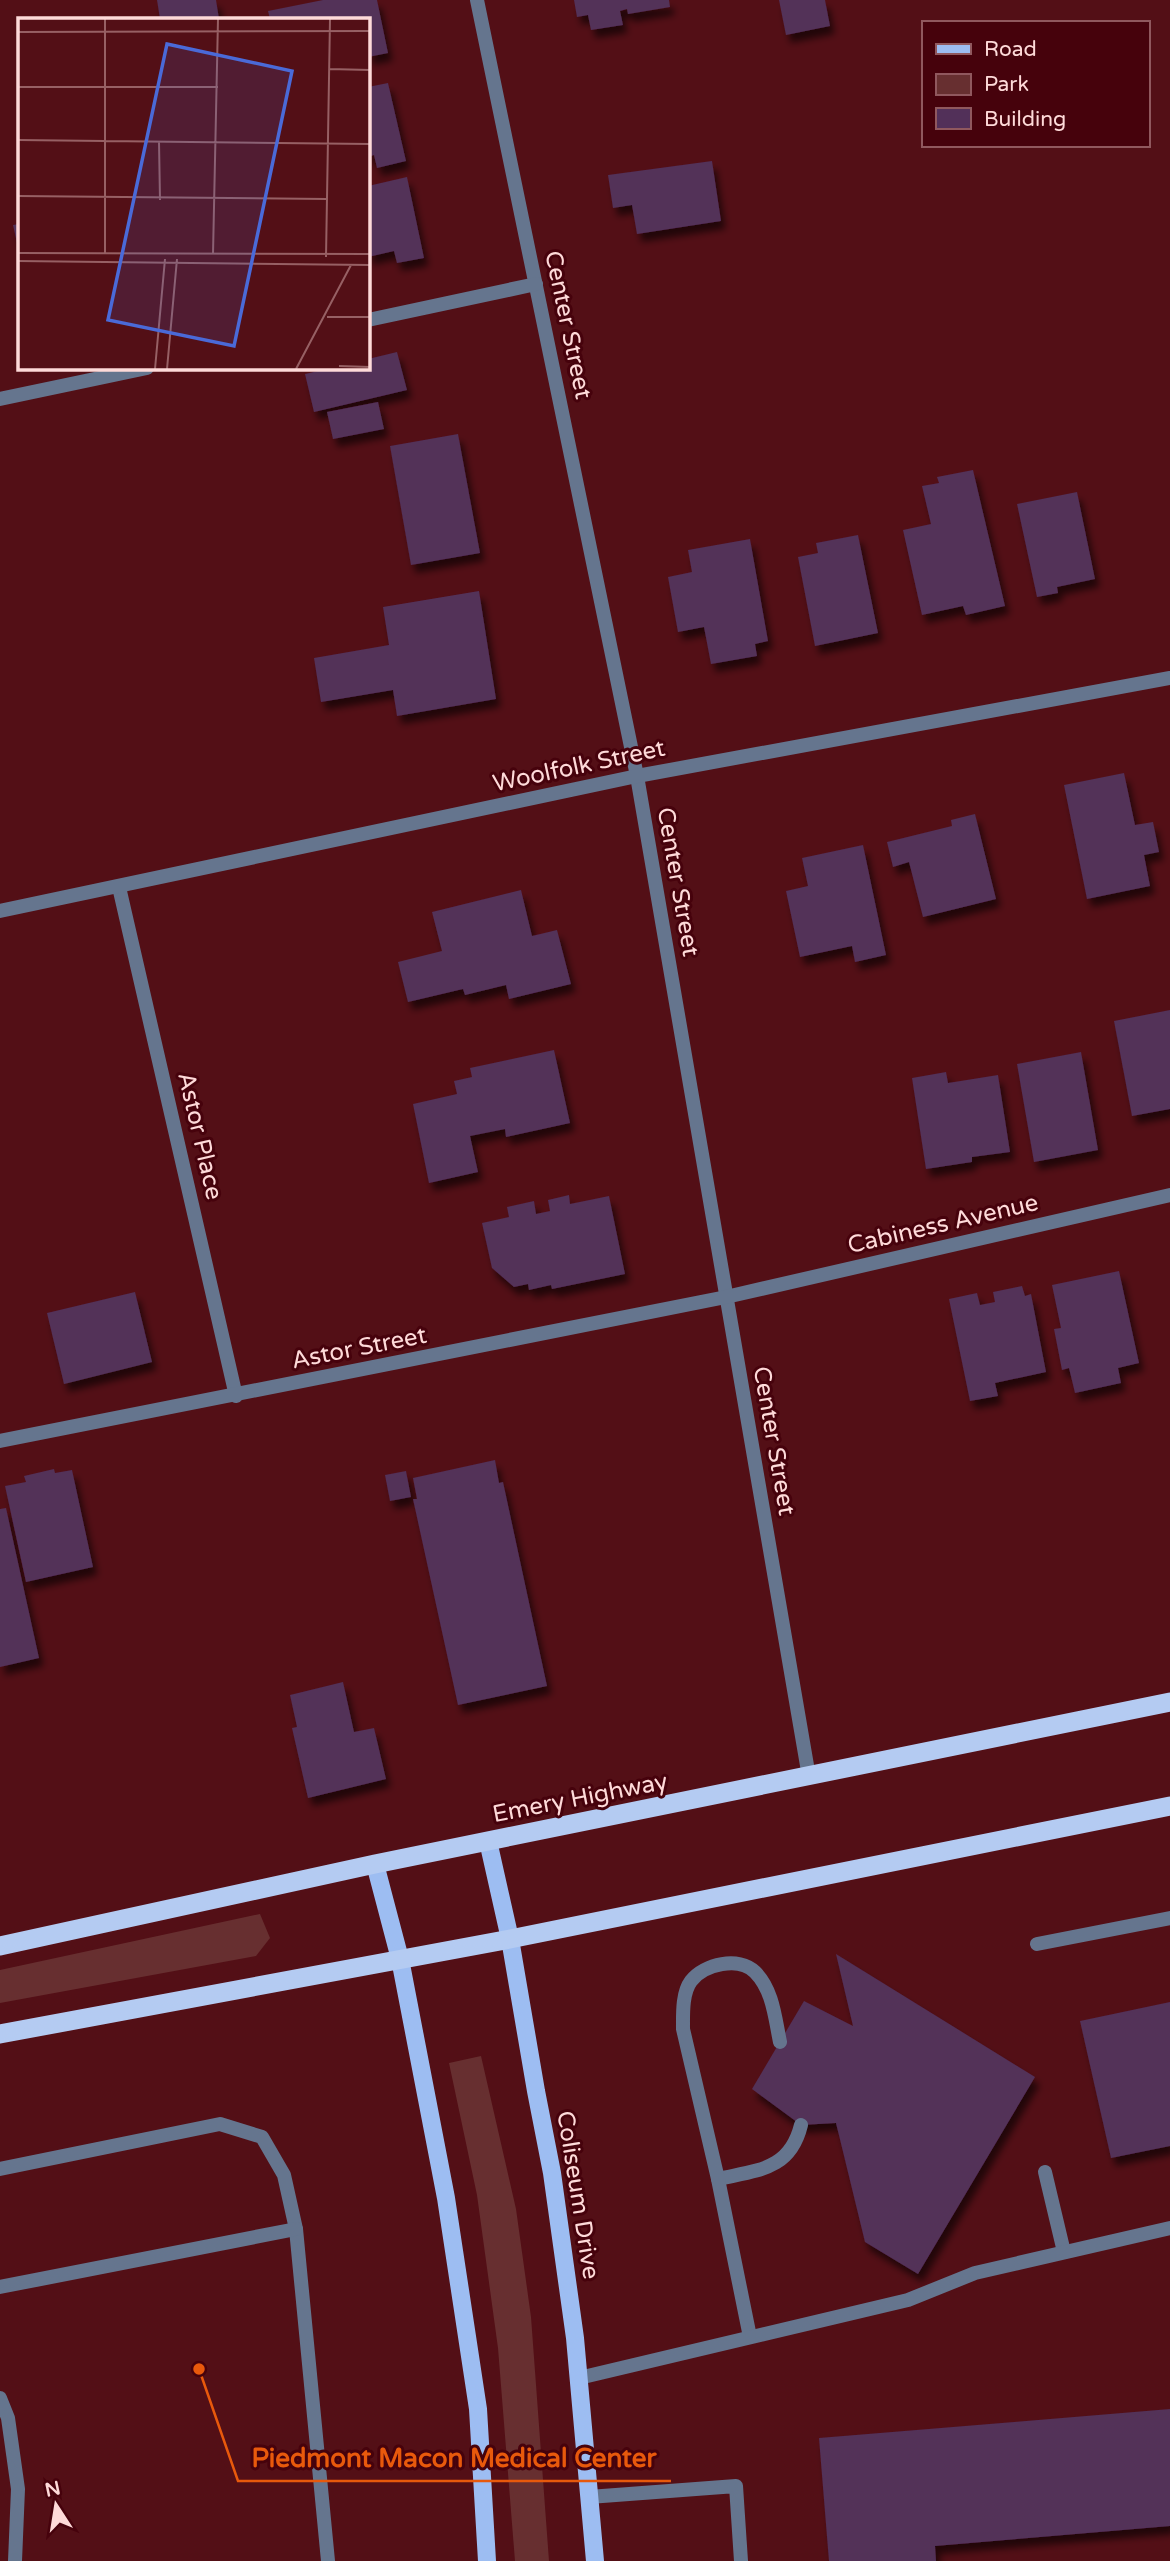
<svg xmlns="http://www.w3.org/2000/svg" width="1170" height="2561" font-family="'Varela Round',sans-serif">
	<defs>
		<filter id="shadow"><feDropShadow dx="4.5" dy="8" stdDeviation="3.5" flood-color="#0009"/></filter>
	</defs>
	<rect width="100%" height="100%" fill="#530f16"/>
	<g fill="#672f30">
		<polygon points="260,1914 270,1938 256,1956 0,2003 0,1970"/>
		<polygon points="481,2056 516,2209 531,2317 549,2561 515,2561 498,2348 477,2195 449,2063"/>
	</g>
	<g fill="#523059" filter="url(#shadow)">
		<polygon points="157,0 216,0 219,19 160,19"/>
		<polygon points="323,0 377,0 388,53 368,57 368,19 270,19 268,11"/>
		<polygon points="574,0 669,0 670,7 628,14 627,9 620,11 623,25 591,30 588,15 577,17"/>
		<polygon points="779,0 825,0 830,26 786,35"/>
		<polygon points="388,83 406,161 377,168 374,155 368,157 368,87"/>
		<polygon points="712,161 721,221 637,234 632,205 613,208 608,175"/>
		<polygon points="407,177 424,258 397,263 394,251 368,257 368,186"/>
		<polygon points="19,224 19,247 18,247 13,225"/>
		<polygon points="397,352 407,390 314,412 305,374 331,368 368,368 368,359"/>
		<polygon points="378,402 384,429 333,439 327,412"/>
		<polygon points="458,434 480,553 411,565 390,446"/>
		<polygon points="973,470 1005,606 966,615 963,606 922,615 903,530 931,524 922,486 939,483 937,477"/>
		<polygon points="1077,492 1095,579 1057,587 1058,593 1037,597 1017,504"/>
		<polygon points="858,535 878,633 815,646 798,557 818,553 816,543"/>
		<polygon points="750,539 768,641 755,644 757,656 711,664 704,627 678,632 668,577 692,572 688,550"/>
		<polygon points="479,591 496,699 397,716 393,690 321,702 314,658 389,645 383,607"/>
		<polygon points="1124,773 1135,825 1153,822 1159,852 1144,855 1150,886 1087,899 1064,785"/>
		<polygon points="975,814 996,899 923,917 909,862 893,867 887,842 952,826 951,820"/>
		<polygon points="863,845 886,955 855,962 852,946 800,957 786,891 808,886 802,858"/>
		<polygon points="521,890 532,936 557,930 571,984 509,999 506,985 465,995 463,989 408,1002 398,962 442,951 432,912"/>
		<polygon points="1170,1010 1170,1109 1132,1116 1114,1021"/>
		<polygon points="554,1050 570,1123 506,1137 505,1129 470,1136 478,1172 429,1183 413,1104 457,1094 454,1081 472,1077 470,1068"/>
		<polygon points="1081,1052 1098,1150 1034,1162 1017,1064"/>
		<polygon points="946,1072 948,1083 998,1075 1010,1152 972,1157 972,1162 926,1169 912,1078"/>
		<polygon points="569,1195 570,1204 609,1196 625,1274 552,1289 551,1285 529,1290 528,1284 514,1287 492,1268 482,1223 509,1217 507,1207 534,1201 536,1214 550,1211 548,1200"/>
		<polygon points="1119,1271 1139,1363 1118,1368 1121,1383 1075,1393 1069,1368 1062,1370 1054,1329 1061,1328 1052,1285"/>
		<polygon points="1022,1286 1025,1296 1031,1294 1046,1372 995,1383 998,1396 970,1401 949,1299 977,1293 980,1305 995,1302 993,1292"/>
		<polygon points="135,1292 152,1362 64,1384 47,1313"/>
		<polygon points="495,1460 499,1483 503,1482 547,1686 458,1705 413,1499 417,1499 413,1478"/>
		<polygon points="54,1469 55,1473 72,1470 93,1567 26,1582 5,1486 26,1482 24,1476"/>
		<polygon points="406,1471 411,1497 390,1501 385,1475"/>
		<polygon points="6,1508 39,1658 0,1667 0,1509"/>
		<polygon points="343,1682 354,1732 374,1728 386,1779 308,1798 292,1728 297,1727 290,1695"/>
		<polygon points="836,1954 1035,2077 918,2274 865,2242 836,2123 801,2125 752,2089 804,2001 853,2026"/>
		<polygon points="1170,2002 1170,2146 1111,2158 1080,2021"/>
		<polygon points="1170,2409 1170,2526 935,2546 936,2561 829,2561 819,2438"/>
	</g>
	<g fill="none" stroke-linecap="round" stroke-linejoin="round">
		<g stroke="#65758e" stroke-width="14">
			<polyline points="1037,1944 1170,1918"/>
			<polyline points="0,2169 220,2124 262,2137 284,2175 296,2229 328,2561"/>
			<polyline points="1045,2172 1064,2252"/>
			<path d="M 718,2179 C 758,2170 790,2170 801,2125"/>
			<polyline points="0,2287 296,2229"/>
			<path d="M 750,2337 L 718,2179 L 683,2029 C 683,2014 682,1993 691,1981 C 704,1964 739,1956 755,1972 C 773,1990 775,2018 780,2042"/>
			<polyline points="579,2378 908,2300 975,2273 1170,2228"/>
			<polyline points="0,2398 8,2418 18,2489 15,2561"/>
			<polyline points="589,2497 736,2486 741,2561"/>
		</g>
		<g stroke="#65758e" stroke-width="14">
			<polyline points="477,0 637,776 809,1777"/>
			<polyline points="368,320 536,284"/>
			<polyline points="0,399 147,368"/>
			<polyline points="119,887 236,1396"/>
			<polyline points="0,911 637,776 1170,678"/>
			<polyline points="0,1441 726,1297 1170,1195"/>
		</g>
		<g stroke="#9dbdf2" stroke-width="18">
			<polyline points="488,1841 510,1939 536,2091 552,2173 575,2338 595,2561"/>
			<polyline points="375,1864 400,1959 446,2198 478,2409 487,2561"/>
		</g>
		<g stroke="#b4cbf2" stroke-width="19">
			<polyline points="0,1946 375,1864 1170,1702"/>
			<polyline points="0,2034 510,1939 1170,1806"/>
		</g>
	</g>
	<g text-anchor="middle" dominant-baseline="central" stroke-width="6" stroke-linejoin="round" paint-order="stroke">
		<g font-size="24" fill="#fedad9" stroke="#46020c">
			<text transform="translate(568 325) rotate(78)">Center Street</text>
			<text transform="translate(579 766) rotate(-12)">Woolfolk Street</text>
			<text transform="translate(678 882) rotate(80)">Center Street</text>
			<text transform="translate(200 1136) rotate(77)">Astor Place</text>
			<text transform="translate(943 1224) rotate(-13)">Cabiness Avenue</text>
			<text transform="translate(359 1348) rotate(-11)">Astor Street</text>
			<text transform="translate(774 1441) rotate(80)">Center Street</text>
			<text transform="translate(580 1798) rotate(-11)">Emery Highway</text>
			<text transform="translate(578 2195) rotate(81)">Coliseum Drive</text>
		</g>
	</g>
	<g transform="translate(18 18)">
		<rect width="352" height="352" fill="#530f16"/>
		<path fill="none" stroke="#976064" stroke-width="2" d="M 0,14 L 352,13M 311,51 L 352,52M 0,69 L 200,69M 0,122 L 352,126M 141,124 L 142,182M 0,178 L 309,181M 0,235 L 352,236M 87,236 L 87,1M 195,236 L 200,1M 308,239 L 312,1M 0,243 L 352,247M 309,299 L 352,299M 321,348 L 352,349M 137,351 L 147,241M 149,351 L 159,241M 278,351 L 333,247"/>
		<path fill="#4a6ad8" fill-opacity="0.15" stroke="#4a6ad8" stroke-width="3.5" d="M 149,26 L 274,53 L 216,328 L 90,302 Z"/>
		<rect width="352" height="352" fill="none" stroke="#fedad9" stroke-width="3.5"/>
	</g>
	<path fill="none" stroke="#e8590c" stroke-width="2.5" d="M199 2369L238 2481H671"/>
	<circle fill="#e8590c" stroke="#46020c" stroke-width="2.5" cx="199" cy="2369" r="7"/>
	<g font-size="26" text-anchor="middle" font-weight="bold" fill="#e8590c" stroke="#46020c" stroke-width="6" stroke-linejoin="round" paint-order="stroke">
		<text x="454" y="2467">Piedmont Macon Medical Center</text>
	</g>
	<rect x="922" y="21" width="228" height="126" fill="#46020c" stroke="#90585e" stroke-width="2"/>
	<rect x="936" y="44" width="35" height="10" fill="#9dbdf2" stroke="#90585e" stroke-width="2"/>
	<text x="984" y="56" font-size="21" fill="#fedad9">Road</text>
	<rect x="936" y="74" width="35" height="21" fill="#672f30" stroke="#90585e" stroke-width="2"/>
	<text x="984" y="91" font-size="21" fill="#fedad9">Park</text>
	<rect x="936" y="108" width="35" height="21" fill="#523059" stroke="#90585e" stroke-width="2"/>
	<text x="984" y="126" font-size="21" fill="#fedad9">Building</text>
	<g transform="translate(56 2505) rotate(348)" stroke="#46020c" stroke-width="5" paint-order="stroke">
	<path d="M0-5L12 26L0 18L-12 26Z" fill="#fedad9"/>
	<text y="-10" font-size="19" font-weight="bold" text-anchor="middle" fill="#fedad9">N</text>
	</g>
</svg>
